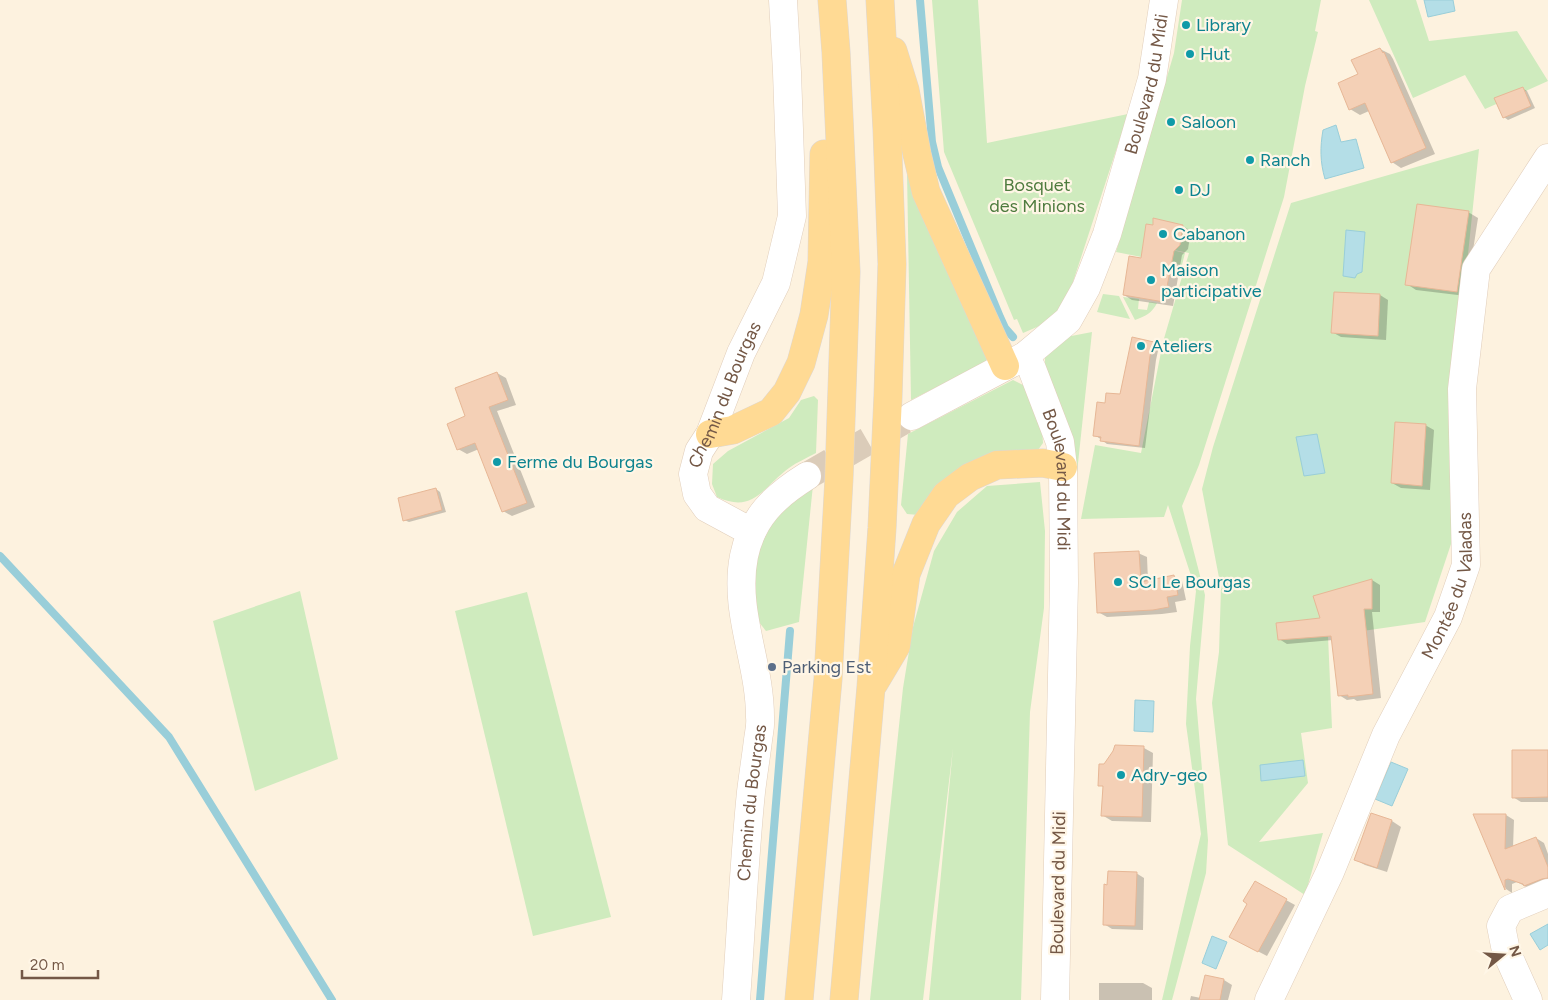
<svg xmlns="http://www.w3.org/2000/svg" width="1548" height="1000" font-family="Figtree,sans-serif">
	<rect width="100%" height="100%" fill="#fdf2df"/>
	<g fill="#cfebbe">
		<polygon points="932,0 978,0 987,143 1128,114 1071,288 1057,315 1037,327 1023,333 1017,319 1014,320 944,152"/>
		<polygon points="1182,0 1321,0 1315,31 1318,32 1305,86 1284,197 1199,465 1182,506 1205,595 1196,699 1208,840 1206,873 1172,1000 1162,1000 1201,834 1186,724 1190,646 1196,591 1168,505 1164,517 1081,519 1095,445 1141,453 1163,342 1189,253 1154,246 1185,253 1182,265 1116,252 1174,53"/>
		<polygon points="1369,0 1416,0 1429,41 1517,31 1548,81 1485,109 1465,75 1413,98"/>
		<polygon points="1479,149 1452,407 1453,538 1425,622 1328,636 1332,728 1301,733 1308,783 1259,842 1323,833 1305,895 1228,845 1212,703 1219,652 1221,588 1202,489 1213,447 1291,203"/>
		<polygon points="907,172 987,350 986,362 911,400"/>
		<polygon points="1103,294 1119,296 1130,319 1097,312"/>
		<path d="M 1123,297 L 1139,299 L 1138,309 L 1147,310 L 1149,302 L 1157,303 C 1152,313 1146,316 1135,320 Z"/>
		<polygon points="1092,332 1076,482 1045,380 1045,356 1061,338"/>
		<polygon points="1013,380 1025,386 1042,427 1043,443 1038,450 919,515 907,514 901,505 908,434"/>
		<path d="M 814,396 L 818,400 L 816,453 C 807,458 797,462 789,468 C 763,487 754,514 717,497 L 712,484 L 713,464 L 728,451 L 789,418 L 801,400 Z"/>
		<polygon points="1040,482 1045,531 1044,608 1030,712 1021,1000 929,1000 953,748 923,1000 870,1000 903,688 913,627 934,551 957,512 987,486"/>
		<polygon points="813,485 799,622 766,631 755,617 753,561 776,511"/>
		<polygon points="300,591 338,759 255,791 213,621"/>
		<polygon points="527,592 611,917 533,936 455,611"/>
	</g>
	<g fill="#b4dee7" stroke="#99ced9">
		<polygon points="1424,0 1453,0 1455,11 1428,17"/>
		<path d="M 1336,125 L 1341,142 L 1356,139 L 1364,168 L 1325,179 C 1320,162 1320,147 1323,130 Z"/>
		<polygon points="1346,230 1365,232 1362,272 1357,274 1355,278 1343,276"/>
		<polygon points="1317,434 1325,473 1304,476 1296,437"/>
		<polygon points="1135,700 1154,701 1153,732 1134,731"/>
		<polygon points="1303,760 1305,776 1261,781 1260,765"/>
		<polygon points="1391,762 1408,769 1392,806 1375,799"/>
		<polygon points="1548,924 1548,945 1540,950 1530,934"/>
		<polygon points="1212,936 1227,942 1216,969 1202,963"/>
	</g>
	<g fill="#0003">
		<polygon points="1380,49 1390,54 1393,59 1435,154 1401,168 1392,162 1369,111 1360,115 1350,109 1339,84 1359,75"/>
		<polygon points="1522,88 1527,91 1535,108 1508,120 1504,117"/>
		<polygon points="1468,212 1478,218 1466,296 1416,290 1407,284"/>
		<polygon points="1183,226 1191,231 1188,249 1182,255 1173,306 1132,300 1124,295 1142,259 1154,227"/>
		<polygon points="1335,293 1380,295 1388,300 1386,340 1341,337 1332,332"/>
		<polygon points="1153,343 1159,346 1156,360 1145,448 1107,444 1095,435 1106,405 1121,396"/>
		<polygon points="497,373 506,378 516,405 497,411 535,507 512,516 503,511 479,449 467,454 458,449 467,417"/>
		<polygon points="1425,425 1434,430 1430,490 1401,488 1392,483"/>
		<polygon points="436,489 440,492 446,512 409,522 404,520"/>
		<polygon points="1138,553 1147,557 1148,581 1174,576 1182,581 1186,600 1175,602 1177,612 1162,614 1107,617 1098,612"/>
		<polygon points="1372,580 1380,585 1380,612 1372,612 1381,698 1357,701 1354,699 1347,700 1339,695 1333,640 1287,644 1279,639 1322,619"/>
		<polygon points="1144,748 1153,753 1151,822 1112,821 1102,815 1104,787 1100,785 1104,765"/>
		<polygon points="1548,751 1548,802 1521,802 1513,797"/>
		<polygon points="1372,815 1392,821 1401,827 1387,872 1365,865 1356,860"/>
		<polygon points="1475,815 1506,815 1514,820 1513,848 1536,838 1544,843 1548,854 1548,883 1532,890 1517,882 1512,884 1512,893 1506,889"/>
		<polygon points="1136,873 1144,878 1143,930 1112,929 1104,924"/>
		<polygon points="1255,883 1295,905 1267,956 1240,942 1249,903"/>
		<polygon points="1206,976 1224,980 1232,985 1228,1000 1190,1000 1191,996 1201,998"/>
		<polygon points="1099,983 1143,983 1152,988 1152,1000 1099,1000"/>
	</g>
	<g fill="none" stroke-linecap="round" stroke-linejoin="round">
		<g stroke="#99ced9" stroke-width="8">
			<polyline points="920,0 932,142 938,167 1000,317 1005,328 1013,337"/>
			<polyline points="0,556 169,737 332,1000"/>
			<polyline points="760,1000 790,631"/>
		</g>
	</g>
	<g fill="#f4d0b6" stroke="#e7b796">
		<polygon points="1380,48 1383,53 1384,52 1426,148 1391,163 1365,103 1349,110 1338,83 1358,74 1351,60"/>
		<polygon points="1523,87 1531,106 1503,118 1494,98"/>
		<polygon points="1417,204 1469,211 1457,292 1405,285"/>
		<polygon points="1153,218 1183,225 1180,245 1174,251 1164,302 1123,295 1129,256 1141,258 1146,224 1153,225"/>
		<polygon points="1334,292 1380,294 1378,336 1331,333"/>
		<polygon points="1132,337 1154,342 1150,356 1139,446 1100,441 1101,437 1093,436 1097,402 1105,403 1106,393 1120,394"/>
		<polygon points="497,372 508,400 489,407 527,503 502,512 475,443 457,450 447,424 465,416 455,388"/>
		<polygon points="1395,422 1426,424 1422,486 1391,483"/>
		<polygon points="436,488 442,510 403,521 398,498"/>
		<polygon points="1139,551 1141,582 1174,575 1178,595 1167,597 1169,607 1153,610 1097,613 1094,553"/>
		<polygon points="1372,579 1372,609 1364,609 1373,694 1348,697 1348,695 1338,696 1331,636 1278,640 1276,623 1320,618 1313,596"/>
		<polygon points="1115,745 1144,746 1142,817 1101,816 1103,786 1098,786 1099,764 1104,764 1113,751"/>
		<polygon points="1512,750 1548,750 1548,797 1512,798"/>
		<polygon points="1371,813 1392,820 1377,868 1354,860"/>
		<polygon points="1473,814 1506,814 1505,849 1536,837 1548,867 1548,878 1542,879 1524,886 1523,884 1508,879 1505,880 1505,890"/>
		<polygon points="1108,871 1137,872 1135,926 1103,925 1104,884 1107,885"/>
		<polygon points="1255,881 1287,899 1258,952 1229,937 1247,904 1243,901"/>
		<polygon points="1205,975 1224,979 1220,1000 1199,1000"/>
	</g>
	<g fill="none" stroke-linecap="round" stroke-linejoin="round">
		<polyline stroke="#dbccb9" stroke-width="28" stroke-dasharray="28 14" stroke-linecap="butt" points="807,476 904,420"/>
		<defs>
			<g id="minor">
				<path id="s1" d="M 1025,356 L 1032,369 L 1060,442 L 1063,467 L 1064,583 L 1055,1000"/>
				<path id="s2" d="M 912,416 L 1025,356 L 1068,320 L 1086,288 L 1107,234 L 1152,79 L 1164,0"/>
				<path id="s3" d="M 752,531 L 744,528 L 707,508 L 697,494 L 693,474 L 699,451 L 710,434 L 741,353 L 776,283 L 792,216 L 787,72 L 783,0"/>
				<path id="s4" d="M 736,1000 C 741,931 744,861 751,792 C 753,775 756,757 758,740 C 759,732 761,725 760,717 C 760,662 733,611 744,556 C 752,517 775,496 807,476"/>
				<path id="s5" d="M 1269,1000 L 1330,872 L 1386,735 L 1448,617 L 1466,565 L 1462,389 L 1476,269 L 1548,158"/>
				<polyline points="1528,1000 1506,951 1501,926 1510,909 1548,893"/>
			</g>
			<g id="primary">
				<polyline points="893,51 905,90 917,154 926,192 1005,366"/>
				<polyline points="710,434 733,430 771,412 787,392 801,363 814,315 822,262 824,154"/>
				<polyline points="874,683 896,646 906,574 926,524 946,495 970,477 997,465 1043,463 1063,467"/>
				<polyline points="799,1000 828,679 839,478 846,272 836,52 832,0"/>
				<polyline points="844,1000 871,687 882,528 888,396 892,264 887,129 880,0"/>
			</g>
		</defs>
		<use href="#minor" stroke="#e1cebb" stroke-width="29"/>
		<use href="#primary" stroke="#ded7d3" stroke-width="29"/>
		<use href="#minor" stroke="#fff" stroke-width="28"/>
		<use href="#primary" stroke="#ffda94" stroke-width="28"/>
	</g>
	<g fill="#0f9aa8" stroke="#fff6e6" stroke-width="2">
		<circle cx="1186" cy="25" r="5"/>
		<circle cx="1190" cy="54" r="5"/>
		<circle cx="1171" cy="122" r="5"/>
		<circle cx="1250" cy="160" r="5"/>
		<circle cx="1179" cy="190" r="5"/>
		<circle cx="1163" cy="234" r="5"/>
		<circle cx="1151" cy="280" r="5"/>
		<circle cx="1141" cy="346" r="5"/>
		<circle cx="497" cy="462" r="5"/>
		<circle cx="1118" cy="582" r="5"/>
		<circle cx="1121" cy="775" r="5"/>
	</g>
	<circle fill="#5c6f8a" stroke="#fff6e6" stroke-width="2" cx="772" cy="667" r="5"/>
	<g text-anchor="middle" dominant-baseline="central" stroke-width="4.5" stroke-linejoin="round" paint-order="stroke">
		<g font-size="18" fill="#0d838f" stroke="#fff6e6" text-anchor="start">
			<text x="1196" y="25">Library</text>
			<text x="1200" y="54">Hut</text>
			<text x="1181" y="122">Saloon</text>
			<text x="1260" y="160">Ranch</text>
			<text x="1189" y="190">DJ</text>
			<text x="1173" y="234">Cabanon</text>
			<text x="1161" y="270">Maison<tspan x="1161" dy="21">participative</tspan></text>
			<text x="1151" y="346">Ateliers</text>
			<text x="507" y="462">Ferme du Bourgas</text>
			<text x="1128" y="582">SCI Le Bourgas</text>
			<text x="1131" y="775">Adry-geo</text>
		</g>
		<g font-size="18" fill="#745846" stroke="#fff6e6">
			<text stroke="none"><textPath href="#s2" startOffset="434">Boulevard du Midi</textPath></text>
			<text stroke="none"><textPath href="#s3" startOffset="174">Chemin du Bourgas</textPath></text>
			<text stroke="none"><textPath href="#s1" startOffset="130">Boulevard du Midi</textPath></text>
			<text stroke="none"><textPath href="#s5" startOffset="454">Montée du Valadas</textPath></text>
			<text stroke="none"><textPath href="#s4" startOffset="198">Chemin du Bourgas</textPath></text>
			<text transform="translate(1058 883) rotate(-89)">Boulevard du Midi</text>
		</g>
		<g font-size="18" fill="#4e7b3e" stroke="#fff6e6">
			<text x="1037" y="185">Bosquet<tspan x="1037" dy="21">des Minions</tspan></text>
		</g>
		<g font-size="18" fill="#4e5e75" stroke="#fff6e6" text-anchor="start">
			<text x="782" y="667">Parking Est</text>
		</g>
	</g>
	<g transform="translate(1503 955) rotate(72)" stroke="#fff6e6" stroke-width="4" paint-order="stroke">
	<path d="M0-4L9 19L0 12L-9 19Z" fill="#745846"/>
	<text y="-8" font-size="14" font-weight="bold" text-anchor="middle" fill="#745846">N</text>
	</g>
	<path d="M22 970v8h76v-8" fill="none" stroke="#745846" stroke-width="2.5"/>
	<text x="30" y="970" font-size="15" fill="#745846" stroke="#fff6e6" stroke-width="4" paint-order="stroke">20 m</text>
</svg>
